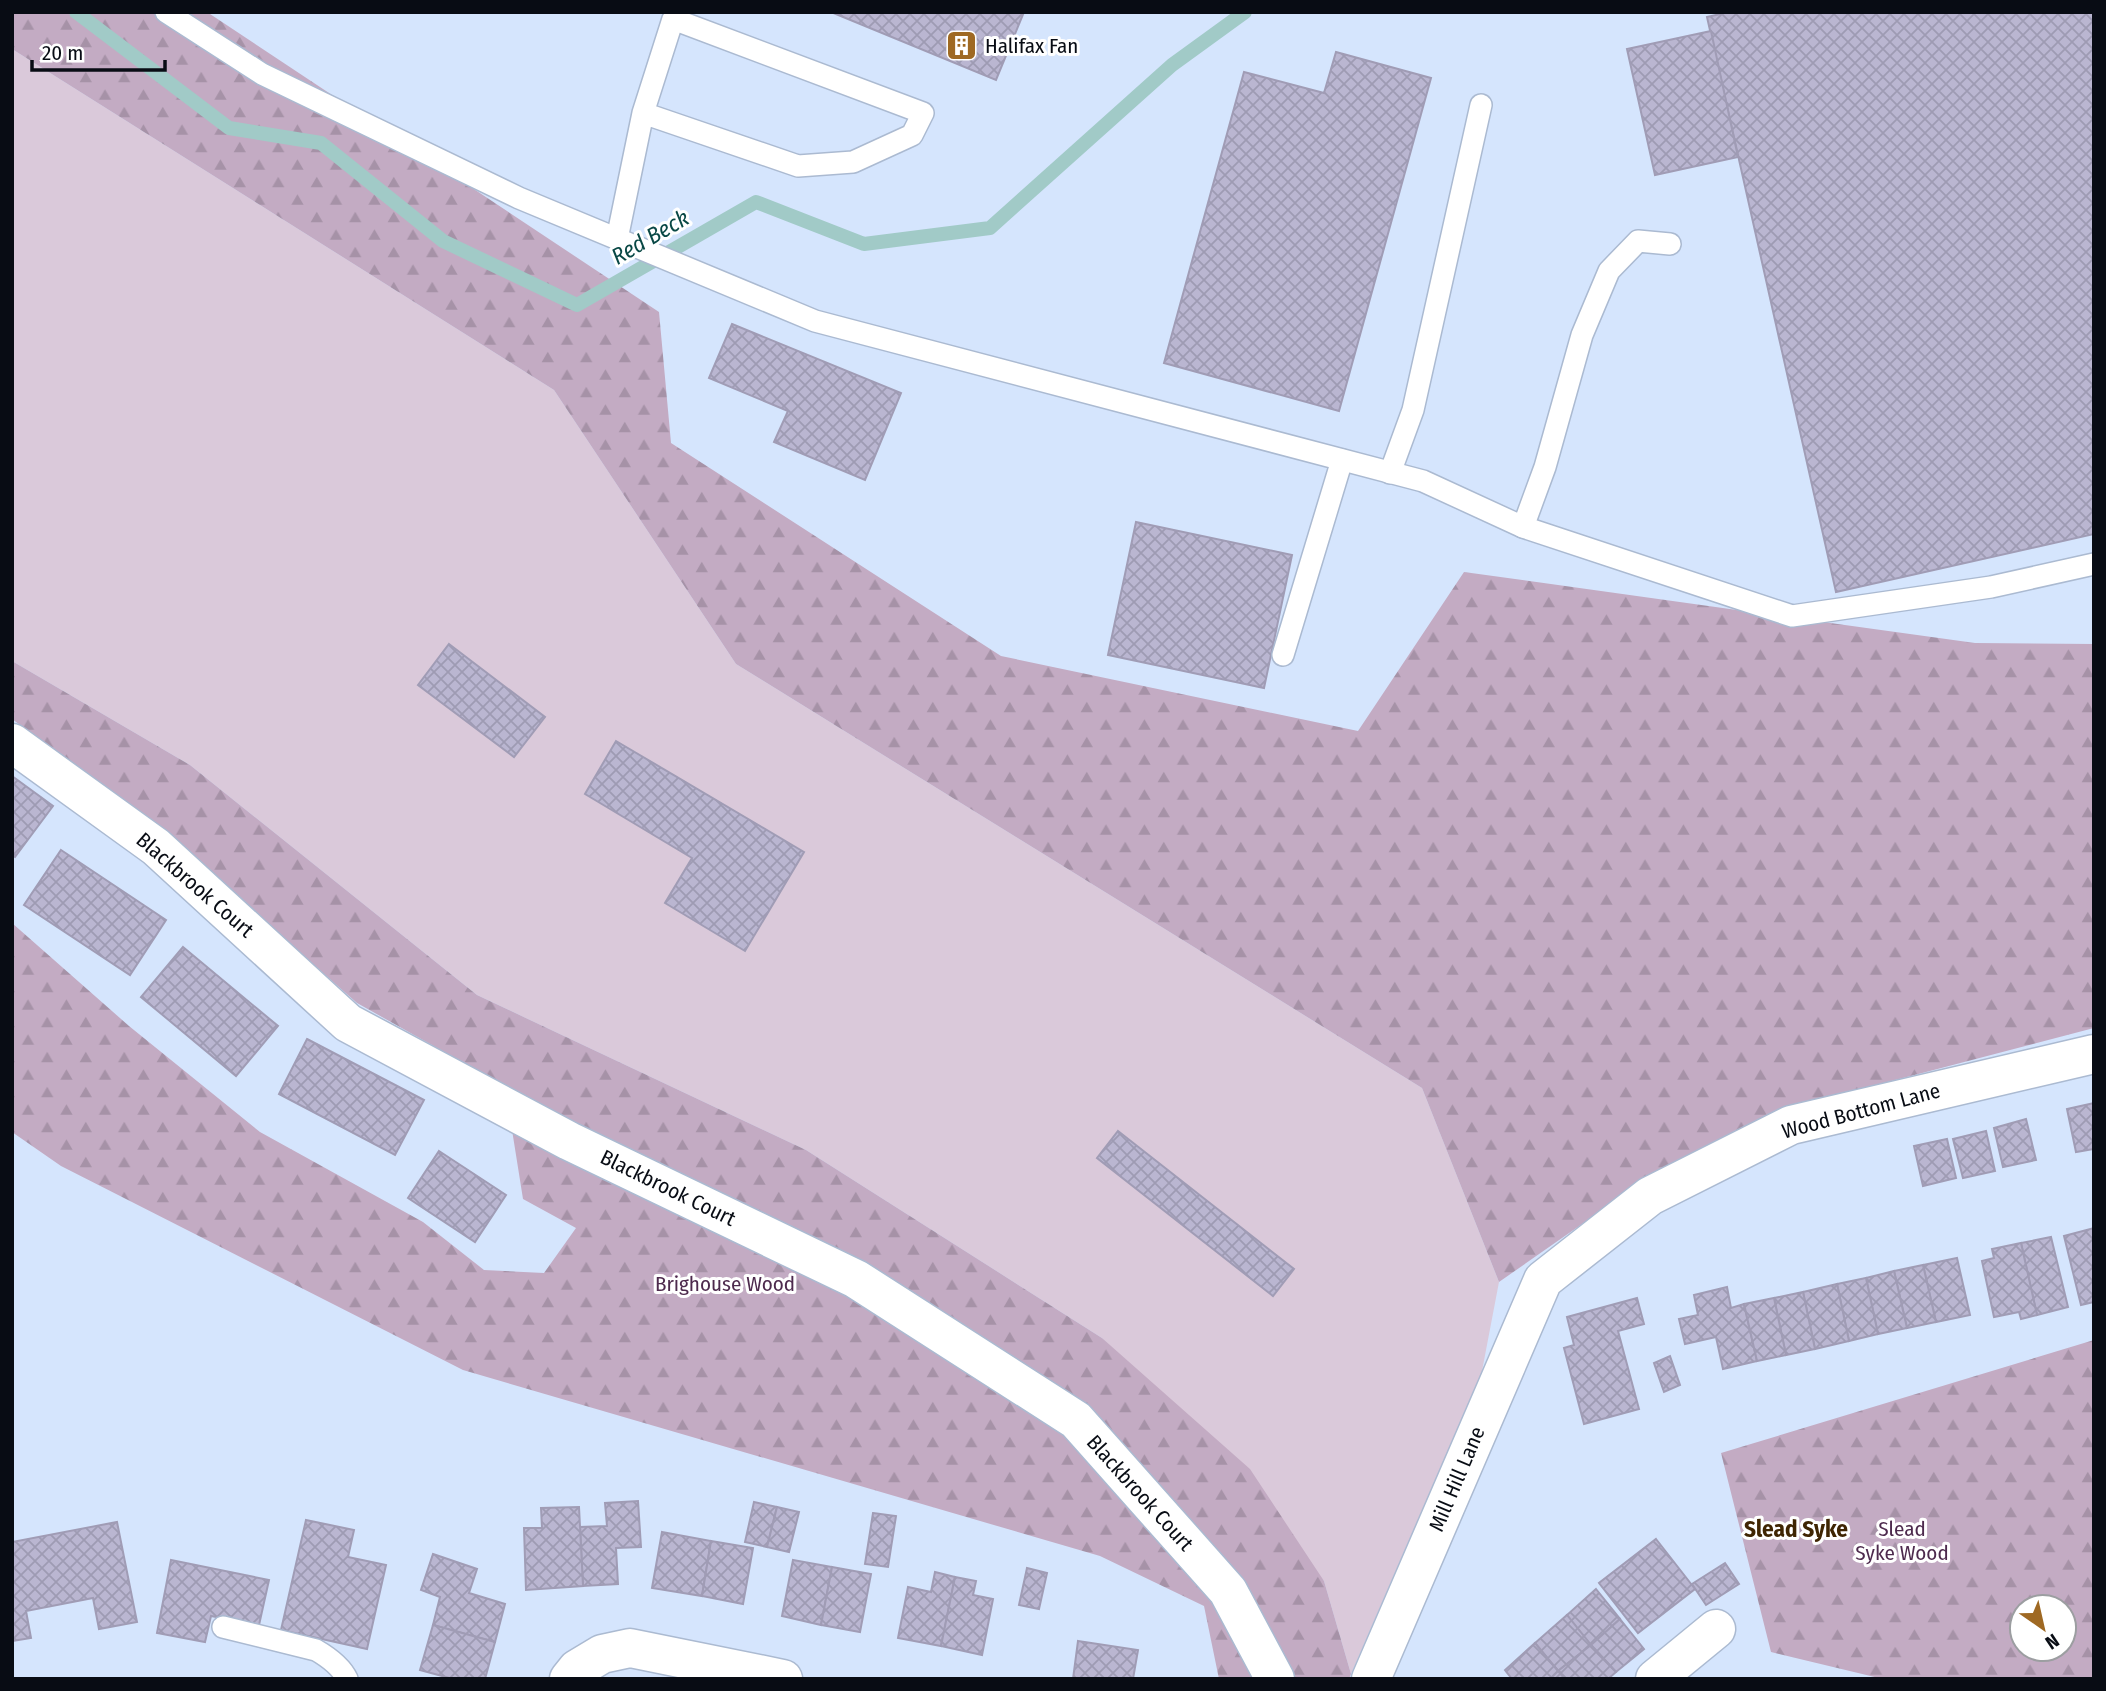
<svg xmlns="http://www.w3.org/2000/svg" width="2106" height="1691" font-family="'Fira Sans Condensed',sans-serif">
	<defs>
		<pattern id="forest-firs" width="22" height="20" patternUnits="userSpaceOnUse" patternTransform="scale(1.75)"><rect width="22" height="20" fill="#c3abc3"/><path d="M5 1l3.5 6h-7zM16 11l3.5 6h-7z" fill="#a692a7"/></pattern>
		<pattern id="building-cross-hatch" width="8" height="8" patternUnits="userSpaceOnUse" patternTransform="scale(1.75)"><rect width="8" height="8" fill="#bab6d1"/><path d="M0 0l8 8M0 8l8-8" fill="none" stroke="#9e9bb3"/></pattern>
	</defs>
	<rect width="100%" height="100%" fill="#d5e5fd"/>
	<polygon fill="#dac9da" points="12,49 554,390 736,664 1422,1088 1499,1282 1478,1392 1430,1492 1351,1674 1324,1581 1102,1338 806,1150 477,995 190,765 12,661"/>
	<g fill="url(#forest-firs)" fill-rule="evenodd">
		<polygon points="12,12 207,12 659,312 671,443 1001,656 1358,731 1464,572 1975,643 2094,644 2094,1028 1796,1106 1638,1185 1499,1282 1422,1088 736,664 554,390 12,49"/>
		<polygon points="12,661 190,765 477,995 806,1150 1102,1338 1250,1469 1324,1581 1351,1674 1349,1679 1219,1679 1204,1606 1100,1556 463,1370 61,1166 12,1132 12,923 129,1026 260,1132 423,1222 484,1270 544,1273 576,1228 523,1199 505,1086 357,1003 167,835 12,719"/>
		<path d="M 2094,1340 L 2094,1679 L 1883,1679 L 1771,1652 L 1721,1453 ZM 2022,1607 L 2064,1607 L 2064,1649 L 2022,1649 Z"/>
	</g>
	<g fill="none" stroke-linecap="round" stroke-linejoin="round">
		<polyline stroke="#a1cac7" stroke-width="14" points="76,12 229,128 321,143 443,241 577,305 756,202 864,244 990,228 1172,65 1245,12"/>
	</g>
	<g fill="url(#building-cross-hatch)" stroke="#a09cb5" stroke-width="2">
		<polygon points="831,12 1024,12 996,80"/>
		<polygon points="1729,12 2094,12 2094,534 1836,592 1707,17"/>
		<polygon points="1711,31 1738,157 1655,175 1627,49"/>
		<polygon points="1336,52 1431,78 1339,411 1164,363 1244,72 1324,93"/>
		<polygon points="732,324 901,393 865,480 774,442 788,411 709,378"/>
		<polygon points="1136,522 1292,555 1264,688 1108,655"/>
		<polygon points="449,644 545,717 514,757 418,685"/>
		<polygon points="616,741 804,852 745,951 665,903 692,858 585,794"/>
		<polygon points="12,776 53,806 15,857 12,855"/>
		<polygon points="61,850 166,920 130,975 24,905"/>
		<polygon points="183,947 278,1026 236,1076 141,997"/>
		<polygon points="307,1039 424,1100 395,1155 279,1094"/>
		<polygon points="2094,1103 2094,1149 2076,1152 2067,1109"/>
		<polygon points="2026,1119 2036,1160 2003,1167 1994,1128"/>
		<polygon points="1118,1131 1294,1269 1273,1296 1097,1158"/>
		<polygon points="1986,1131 1995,1171 1963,1178 1953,1139"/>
		<polygon points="1947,1139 1956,1178 1923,1186 1914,1146"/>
		<polygon points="439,1151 506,1195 475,1242 408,1198"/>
		<polygon points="2094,1228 2094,1302 2081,1305 2064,1236"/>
		<polygon points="2051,1237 2068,1307 2037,1315 2021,1243"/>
		<polygon points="2021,1243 2037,1315 2021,1319 2019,1312 1994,1317 1982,1261 1994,1258 1992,1249"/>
		<polygon points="1957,1258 1970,1315 1936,1322 1923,1265"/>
		<polygon points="1923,1265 1936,1322 1907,1328 1894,1271"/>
		<polygon points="1894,1271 1907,1328 1878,1334 1866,1278"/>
		<polygon points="1866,1278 1878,1334 1849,1341 1837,1284"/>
		<polygon points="1837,1284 1849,1341 1815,1349 1803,1292"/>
		<polygon points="1727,1287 1731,1308 1744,1304 1757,1361 1723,1369 1716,1337 1685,1344 1679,1319 1698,1315 1694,1295"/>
		<polygon points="1803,1292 1815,1349 1786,1355 1774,1298"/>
		<polygon points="1637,1298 1644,1324 1618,1331 1639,1409 1584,1424 1564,1348 1574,1345 1567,1317"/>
		<polygon points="1774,1298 1786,1355 1757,1361 1744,1304"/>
		<polygon points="1670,1356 1680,1385 1664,1392 1654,1363"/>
		<polygon points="638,1501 641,1547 616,1548 618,1584 583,1586 580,1527 607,1526 605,1503"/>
		<polygon points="754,1502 777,1507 767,1547 745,1542"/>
		<polygon points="579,1507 583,1586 526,1590 524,1528 542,1528 541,1508"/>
		<polygon points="777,1507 799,1512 789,1552 767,1547"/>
		<polygon points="873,1513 896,1516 888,1567 865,1564"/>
		<polygon points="306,1520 354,1530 348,1557 386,1565 367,1649 281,1630"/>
		<polygon points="117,1522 137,1622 99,1629 93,1598 26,1611 31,1638 12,1641 12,1542"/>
		<polygon points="662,1532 711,1541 702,1596 652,1588"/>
		<polygon points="1656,1539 1695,1589 1638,1633 1599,1583"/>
		<polygon points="711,1541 753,1548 743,1604 702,1596"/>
		<polygon points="433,1554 477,1569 469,1593 505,1604 495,1642 433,1625 440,1597 421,1590"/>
		<polygon points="171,1560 269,1580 259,1625 211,1616 205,1642 157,1633"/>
		<polygon points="793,1560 832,1567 821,1625 782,1616"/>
		<polygon points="1725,1563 1739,1584 1706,1605 1692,1584"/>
		<polygon points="832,1567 871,1574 860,1632 821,1625"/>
		<polygon points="1027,1568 1047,1573 1039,1609 1019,1605"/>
		<polygon points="935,1572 955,1577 941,1646 898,1638 908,1587 931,1592"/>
		<polygon points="955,1577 976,1581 973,1595 993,1599 982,1655 941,1646"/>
		<polygon points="1596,1589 1620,1619 1591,1645 1567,1615"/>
		<polygon points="1567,1615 1591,1645 1558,1671 1535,1643"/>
		<polygon points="1620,1619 1644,1649 1616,1672 1591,1645"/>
		<polygon points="433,1625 495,1642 485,1679 453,1679 420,1670"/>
		<polygon points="1078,1641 1138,1650 1133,1679 1073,1679"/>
		<polygon points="1535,1643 1558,1671 1550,1679 1512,1679 1505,1670"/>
		<polygon points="1591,1645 1616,1672 1608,1679 1565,1679 1558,1671"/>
		<polygon points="1558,1671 1565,1679 1550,1679"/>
	</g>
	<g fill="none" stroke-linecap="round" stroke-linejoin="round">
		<defs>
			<g id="lane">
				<polyline points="166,12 262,74 519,198 815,321 1423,481 1523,527 1792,616 1991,587 2094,564"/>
				<polyline points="617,239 643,113 673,19 923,113 912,135 853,162 798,166 643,113"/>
				<polyline points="1390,473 1413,410 1481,105"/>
				<polyline points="1523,527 1545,467 1582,335 1609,271 1638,241 1670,244"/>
				<polyline points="1283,655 1342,460"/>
				<path d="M 223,1627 L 316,1650 C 328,1657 341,1666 347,1679"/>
			</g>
			<g id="street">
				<polyline points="12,743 156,847 348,1023 569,1141 856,1279 1076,1420 1228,1591 1275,1679"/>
				<polyline points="569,1679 577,1669 602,1654 630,1648 783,1679"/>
				<polyline points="1371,1679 1543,1280 1650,1196 1791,1125 2094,1054"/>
				<polyline points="1655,1679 1716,1629"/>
			</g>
		</defs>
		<use href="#lane" stroke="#abbad1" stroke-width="24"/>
		<use href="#street" stroke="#abbad1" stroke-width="41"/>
		<use href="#lane" stroke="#fff" stroke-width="21"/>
		<use href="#street" stroke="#fff" stroke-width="38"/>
	</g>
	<defs>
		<symbol id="building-square" viewBox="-11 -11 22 22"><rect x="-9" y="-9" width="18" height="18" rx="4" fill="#9f6923" stroke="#fff"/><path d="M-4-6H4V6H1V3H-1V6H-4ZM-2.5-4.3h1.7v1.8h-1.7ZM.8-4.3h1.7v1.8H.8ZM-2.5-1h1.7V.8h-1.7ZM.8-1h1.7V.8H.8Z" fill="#fff"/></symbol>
	</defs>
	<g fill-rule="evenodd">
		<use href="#building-square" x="944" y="28" width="35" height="35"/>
	</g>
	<g text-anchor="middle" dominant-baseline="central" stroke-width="6" stroke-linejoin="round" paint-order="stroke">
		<g font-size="21" fill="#080c14" stroke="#fff" text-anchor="start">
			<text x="985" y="46">Halifax Fan</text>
		</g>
		<g font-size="21" fill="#080c14" stroke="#fff">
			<text transform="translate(195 885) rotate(41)">Blackbrook Court</text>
			<text transform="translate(1861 1111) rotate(-15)">Wood Bottom Lane</text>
			<text transform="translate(668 1188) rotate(26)">Blackbrook Court</text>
			<text transform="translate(1457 1479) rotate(-67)">Mill Hill Lane</text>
			<text transform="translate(1140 1493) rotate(48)">Blackbrook Court</text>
		</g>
		<g font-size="21" fill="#4d2a4d" stroke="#fff">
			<text x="725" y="1284">Brighouse Wood</text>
			<text x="1902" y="1529">Slead<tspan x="1902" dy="24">Syke Wood</tspan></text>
		</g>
		<g font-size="23" font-style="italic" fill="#094845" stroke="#fff">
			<text transform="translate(650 237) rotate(-30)">Red Beck</text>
		</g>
		<g font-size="23" font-weight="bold" fill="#3f2503" stroke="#fff">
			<text x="1796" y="1529">Slead Syke</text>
		</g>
	</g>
	<rect width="2106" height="1691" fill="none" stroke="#080c14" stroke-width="28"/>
	<g transform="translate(2043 1628) rotate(146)"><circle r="33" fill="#ffffff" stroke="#9c9ea1" stroke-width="2"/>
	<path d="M0-5L12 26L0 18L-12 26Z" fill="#9f6923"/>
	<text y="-10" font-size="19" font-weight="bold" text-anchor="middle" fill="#080c14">N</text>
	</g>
	<path d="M32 60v10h133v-10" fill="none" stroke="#080c14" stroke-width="3.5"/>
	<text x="42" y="60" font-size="21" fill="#080c14" stroke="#ffffff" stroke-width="5" paint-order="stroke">20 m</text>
</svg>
